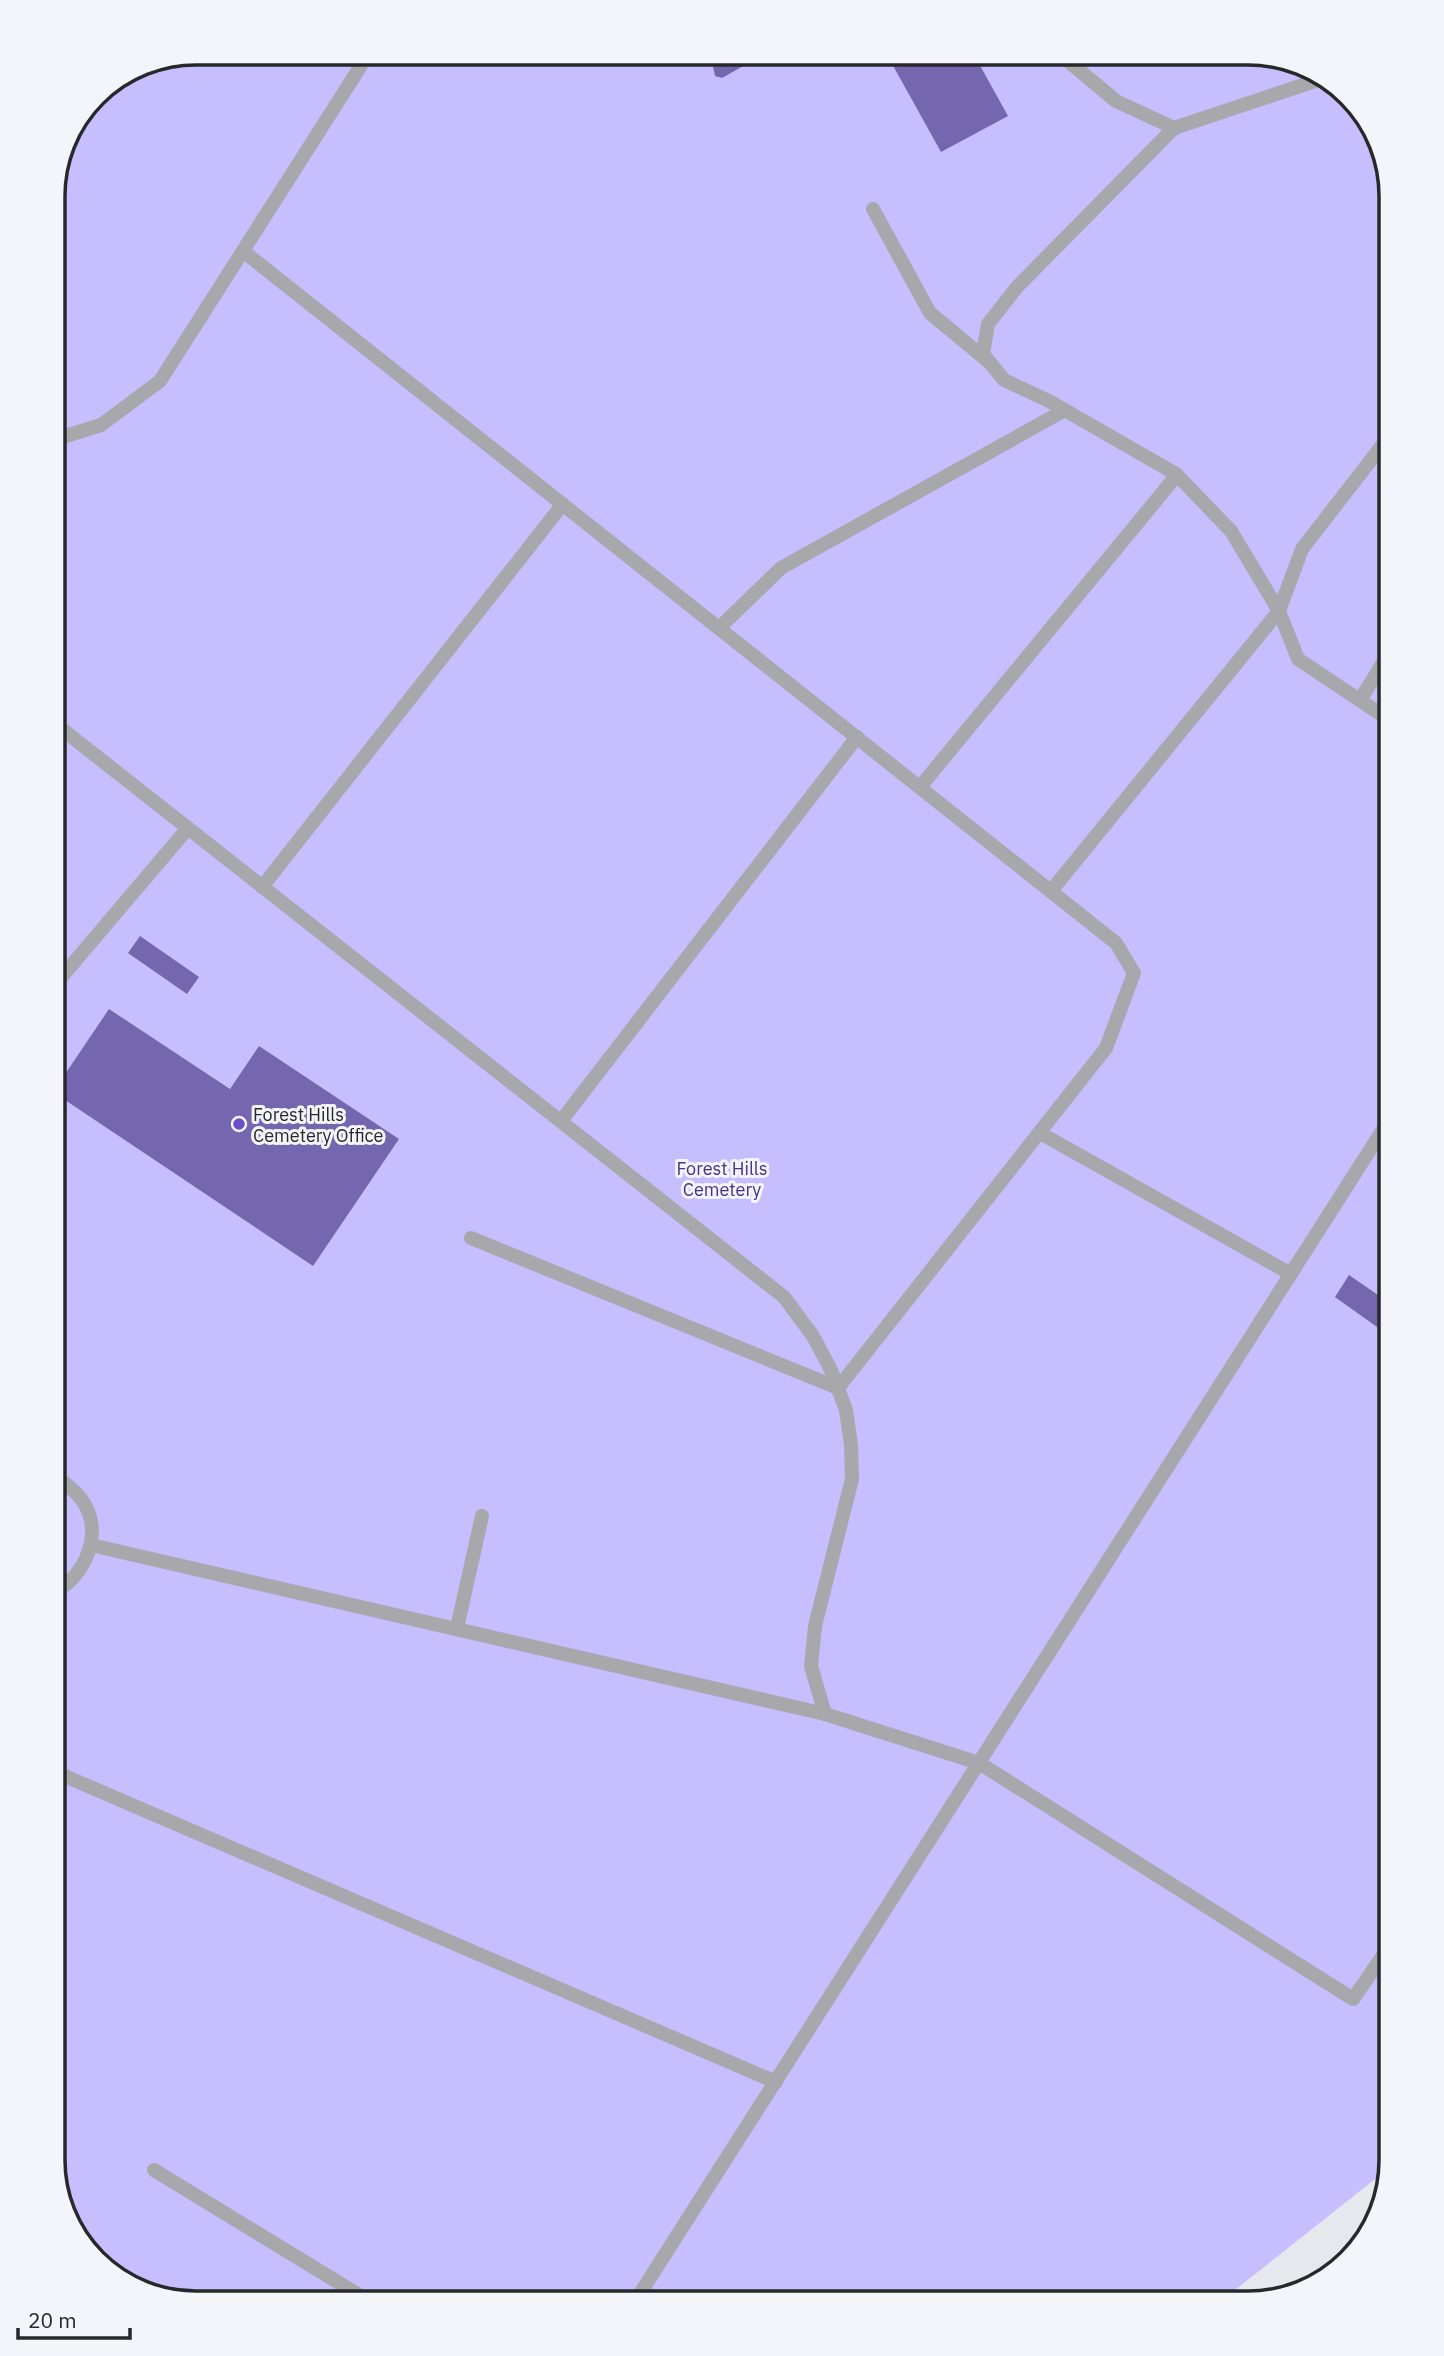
<svg xmlns="http://www.w3.org/2000/svg" width="1444" height="2356" font-family="'IBM Plex Sans',sans-serif">
	<rect width="100%" height="100%" fill="#e7e7ee"/>
	<polygon fill="#c6befe" points="196,53 1258,53 1328,77 1376,132 1391,196 1391,2160 1389,2168 1230,2294 1198,2303 187,2303 117,2279 68,2224 53,2160 53,187 64,141 95,94 142,63"/>
	<g fill="#7467b0">
		<polygon points="717,53 766,53 722,78 715,76 712,62"/>
		<polygon points="886,53 973,53 1008,116 941,152"/>
		<polygon points="140,936 199,977 187,994 128,953"/>
		<polygon points="109,1009 230,1089 259,1046 399,1139 313,1266 53,1092"/>
		<polygon points="1349,1275 1391,1304 1391,1337 1335,1297"/>
	</g>
	<g fill="none" stroke-linecap="round" stroke-linejoin="round">
		<g stroke="#a8a7ab" stroke-width="14">
			<polyline points="1063,53 1068,61 1116,101 1174,128 1327,77"/>
			<polyline points="873,209 930,313 988,361"/>
			<polyline points="243,251 1116,943 1134,973 1106,1048 838,1388 471,1238"/>
			<polyline points="53,440 101,425 160,381 369,53"/>
			<polyline points="719,628 781,568 1065,410"/>
			<polyline points="1360,700 1391,650"/>
			<polyline points="1391,721 1298,659 1279,611 1302,549 1391,434"/>
			<polyline points="53,722 784,1297 813,1336 831,1370 846,1410 851,1445 852,1479 815,1626 811,1666 825,1714"/>
			<polyline points="920,787 1177,475"/>
			<polyline points="262,887 563,504"/>
			<polyline points="1051,891 1279,611 1231,531 1176,474 1049,401 1004,380 983,354 988,324 1017,287 1174,128"/>
			<polyline points="53,987 188,828"/>
			<polyline points="561,1121 857,737"/>
			<polyline points="1040,1133 1291,1274"/>
			<polyline points="91,1545 825,1714 979,1763 1353,1999 1391,1944"/>
			<path d="M 53,1593 C 85,1577 105,1533 82,1500 C 74,1489 64,1482 53,1475"/>
			<polyline points="457,1628 482,1516"/>
			<polyline points="53,1771 776,2082"/>
			<polyline points="154,2170 372,2303"/>
			<polyline points="634,2303 1391,1117"/>
		</g>
	</g>
	<circle fill="#6c4fc8" stroke="#f4f4fb" stroke-width="2.5" cx="239" cy="1124" r="7"/>
	<g text-anchor="middle" dominant-baseline="central" stroke-width="6" stroke-linejoin="round" paint-order="stroke">
		<g font-size="18" fill="#28282b" stroke="#f4f4fb" text-anchor="start">
			<text x="253" y="1114">Forest Hills<tspan x="253" dy="21">Cemetery Office</tspan></text>
		</g>
		<g font-size="18" fill="#473089" stroke="#f4f4fb">
			<text x="722" y="1168">Forest Hills<tspan x="722" dy="21">Cemetery</tspan></text>
		</g>
	</g>
	<path d="M0 0H1444V2356H0ZM196 65H1248A131 131 0 0 1 1379 196V2160A131 131 0 0 1 1248 2291H196A131 131 0 0 1 65 2160V196A131 131 0 0 1 196 65Z" fill="#f4f4fb" fill-rule="evenodd"/>
	<path fill="none" stroke="#28282b" stroke-width="3.5" d="M196 65H1248A131 131 0 0 1 1379 196V2160A131 131 0 0 1 1248 2291H196A131 131 0 0 1 65 2160V196A131 131 0 0 1 196 65Z"/>
	<path d="M18 2328v10h112v-10" fill="none" stroke="#28282b" stroke-width="3.5"/>
	<text x="28" y="2328" font-size="21" fill="#28282b" stroke="#f4f4fb" stroke-width="5" paint-order="stroke">20 m</text>
</svg>
